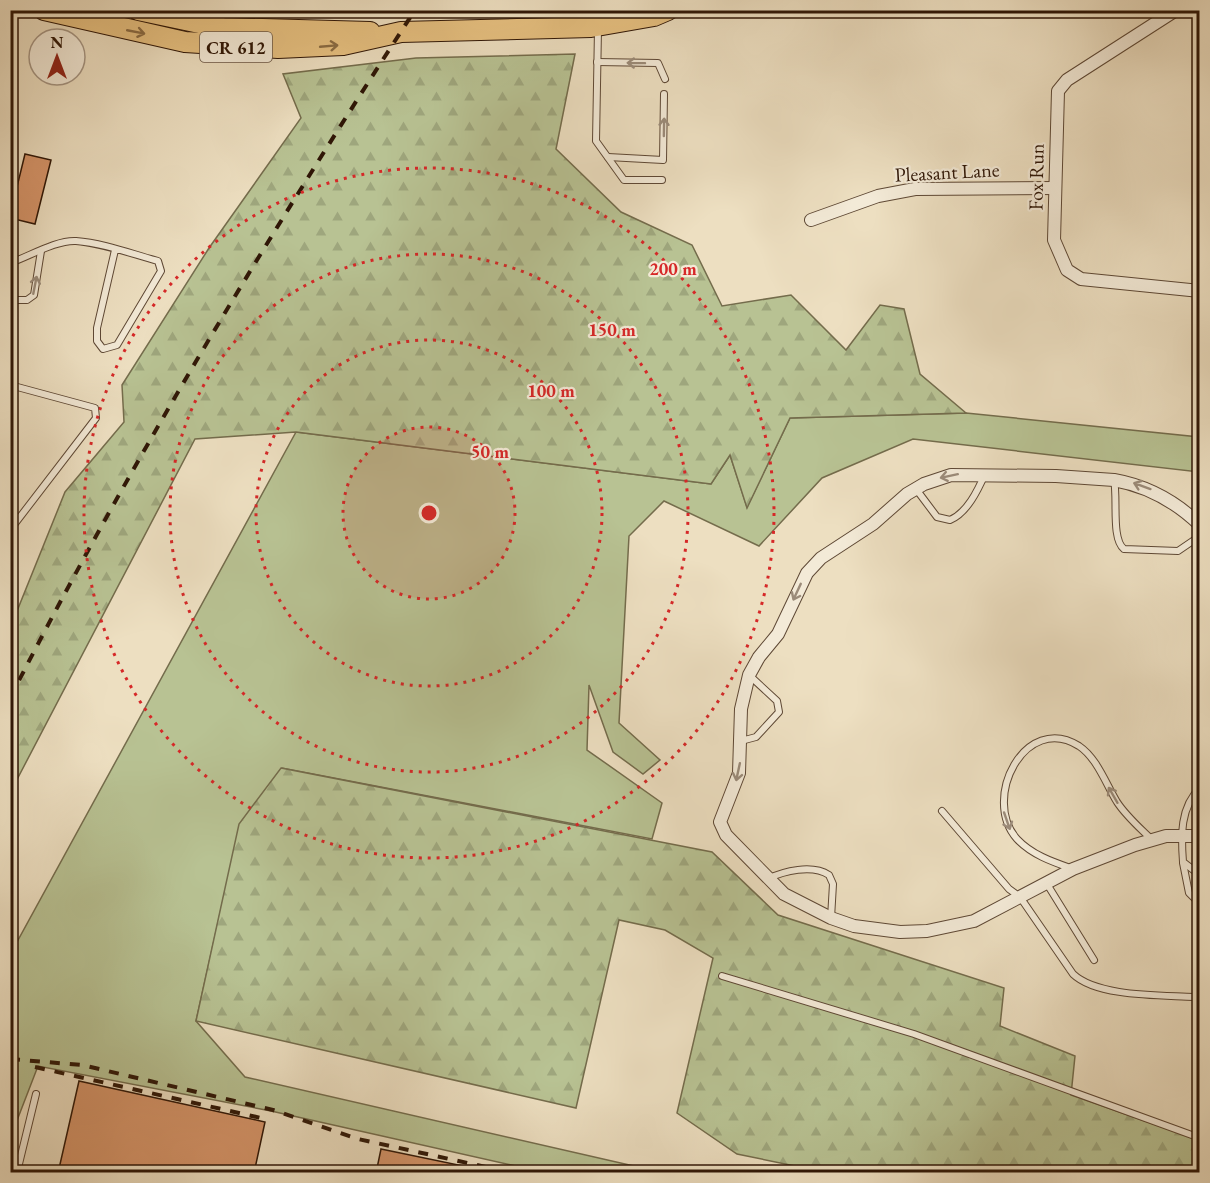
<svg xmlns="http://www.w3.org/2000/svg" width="1210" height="1183" font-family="'EB Garamond',serif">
	<defs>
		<pattern id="forest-firs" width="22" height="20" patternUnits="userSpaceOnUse" patternTransform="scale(1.5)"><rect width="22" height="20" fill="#b8c293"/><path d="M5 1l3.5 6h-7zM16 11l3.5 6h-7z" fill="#9ea67d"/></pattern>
	</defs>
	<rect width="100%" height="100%" fill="#eddfc1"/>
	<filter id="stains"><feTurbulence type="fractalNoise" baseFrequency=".00333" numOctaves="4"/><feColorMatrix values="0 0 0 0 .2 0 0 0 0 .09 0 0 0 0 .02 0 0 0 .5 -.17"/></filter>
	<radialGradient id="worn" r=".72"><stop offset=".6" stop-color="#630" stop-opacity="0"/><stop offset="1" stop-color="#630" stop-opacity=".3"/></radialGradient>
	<polygon fill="#b8c293" stroke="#746c4c" stroke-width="1.5" points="966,413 1199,437 1199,472 913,439 822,478 759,546 664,501 629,536 619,723 660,760 643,774 613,752 589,685 587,750 662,803 652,839 282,768 240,824 196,1021 245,1077 660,1172 542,1172 271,1111 38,1066 11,1136 11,953 296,432 711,484 730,455 747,507 790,418"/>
	<g fill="url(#forest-firs)" stroke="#746c4c" stroke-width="1.5">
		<polygon points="575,54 556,149 621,212 692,245 722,306 791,295 846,350 880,305 904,309 920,374 966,413 790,418 747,508 730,455 711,484 296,432 195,439 11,791 11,626 65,492 124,422 122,385 209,248 301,118 283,74 416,58"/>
		<polygon points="281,768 712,852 778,915 1004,988 1000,1026 1075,1056 1071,1095 1199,1140 1199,1172 824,1172 737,1154 677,1113 713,958 665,930 619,920 576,1108 196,1021 239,824"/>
	</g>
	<g fill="#d59469" stroke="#2f1606" stroke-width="1.5">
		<polygon points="25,154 51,160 35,224 10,218 10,190 16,191"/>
		<polygon points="79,1081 265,1122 254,1173 58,1173"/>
		<polygon points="381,1149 473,1168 473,1173 376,1173"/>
	</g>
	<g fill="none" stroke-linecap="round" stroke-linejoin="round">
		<defs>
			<g id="service">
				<polyline points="598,29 596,141 624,180 662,180"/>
				<polyline points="597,62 658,63 665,79"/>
				<polyline points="608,157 663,160 664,94"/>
				<path d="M 10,263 C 30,256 56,240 76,241 C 103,243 132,254 158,261 L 161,271 L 117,345 L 103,349 L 97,341 L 97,328 L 115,250"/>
				<polyline points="10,300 27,300 34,295 41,251"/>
				<polyline points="10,385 95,408 96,418 10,530"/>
				<path d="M 1114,480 C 1118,498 1111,539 1124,549 L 1178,551 L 1200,536"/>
				<path d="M 916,489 L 937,517 L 950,520 C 967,513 978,490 985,474"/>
				<polyline points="741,741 756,737 779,712 777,701 750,676"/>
				<path d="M 1200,788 C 1180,807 1181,836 1183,862 L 1200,875"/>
				<path d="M 942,811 L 1009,889 L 1020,897 L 1073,974 C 1097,997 1161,995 1194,997"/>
				<polyline points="1183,863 1189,893 1200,904"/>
				<path d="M 1073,869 C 1053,862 1032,855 1017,839 C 981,799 1025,712 1079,746 C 1097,758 1106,784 1117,802 C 1126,816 1140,828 1151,839"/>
				<path d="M 767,879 C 784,871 812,864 829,875 L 833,884 L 831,918"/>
				<polyline points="1047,884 1094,960"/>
				<polyline points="722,976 914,1034 1200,1138"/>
				<polyline points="17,1172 36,1094"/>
			</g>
			<g id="minor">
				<polyline points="1176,10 1067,80 1058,91 1054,240 1067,270 1081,279 1200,291"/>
				<polyline points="811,220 878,196 915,189 1055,188"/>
				<path d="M 1200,525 C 1175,501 1148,486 1114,480 L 1056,476 L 951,475 L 924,484 L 907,494 L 873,524 L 821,558 L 807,573 L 778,634 L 759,657 L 749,675 L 741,709 L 739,773 L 720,822 L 726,835 L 784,894 L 831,918 L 854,926 L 900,932 L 927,931 L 974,921 L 1073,869 L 1135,845 L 1166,836 L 1200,836"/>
			</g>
			<g id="primary">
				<polyline points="44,10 185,42 278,48 343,45 401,32 591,27 654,16 668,10"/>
				<polyline points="138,10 223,28 370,32"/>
			</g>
		</defs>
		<use href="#service" stroke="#5e4835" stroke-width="8"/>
		<use href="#minor" stroke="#5e4835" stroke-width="14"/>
		<use href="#primary" stroke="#2f1606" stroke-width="22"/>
		<use href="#service" stroke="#f3ead7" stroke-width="6"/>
		<use href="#minor" stroke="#f3ead7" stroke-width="12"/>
		<use href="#primary" stroke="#e6c080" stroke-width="20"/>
		<g stroke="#2f1606" stroke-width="4" stroke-dasharray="10 10" stroke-linecap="butt">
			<path d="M 10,698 C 131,461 270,233 415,10"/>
			<polyline points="10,1059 82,1065 273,1110 358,1139 509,1172"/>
			<polyline points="35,1067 261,1118"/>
		</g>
	</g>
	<defs><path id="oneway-shaft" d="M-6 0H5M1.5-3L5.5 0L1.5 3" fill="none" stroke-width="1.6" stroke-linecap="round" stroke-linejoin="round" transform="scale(1.5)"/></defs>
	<g stroke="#8a6b43">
		<use href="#oneway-shaft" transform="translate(136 32) rotate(11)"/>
		<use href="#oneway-shaft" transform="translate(329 46) rotate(-5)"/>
	</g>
	<g stroke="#9b8b79">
		<use href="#oneway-shaft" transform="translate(636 63) rotate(-179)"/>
		<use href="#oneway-shaft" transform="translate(664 127) rotate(-89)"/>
		<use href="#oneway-shaft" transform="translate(35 285) rotate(-79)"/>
		<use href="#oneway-shaft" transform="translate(949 476) rotate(168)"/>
		<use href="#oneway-shaft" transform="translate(1142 486) rotate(-160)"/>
		<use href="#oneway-shaft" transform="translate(797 592) rotate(115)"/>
		<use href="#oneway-shaft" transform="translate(738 772) rotate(102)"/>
		<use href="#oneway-shaft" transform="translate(1113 795) rotate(-120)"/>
		<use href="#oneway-shaft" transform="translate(1007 821) rotate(71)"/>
	</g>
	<circle cx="429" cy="513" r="86" fill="#d62828" fill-opacity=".12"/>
	<g fill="none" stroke="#d62828" stroke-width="3" stroke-dasharray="3 6">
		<circle cx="429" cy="513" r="86"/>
		<circle cx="429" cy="513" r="173"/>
		<circle cx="429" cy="513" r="259"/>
		<circle cx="429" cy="513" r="345"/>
	</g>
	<g text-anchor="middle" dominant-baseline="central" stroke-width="4.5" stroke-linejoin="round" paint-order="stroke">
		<rect fill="#f3ead7" stroke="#6a5645" stroke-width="1.5" x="200" y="32" width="72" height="30" rx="4.5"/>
		<g font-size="18" font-weight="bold" fill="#2f1606">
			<text x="236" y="47">CR 612</text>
		</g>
		<g font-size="20" fill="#2f1606" stroke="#f3ead7">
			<text transform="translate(947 172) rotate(-3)">Pleasant Lane</text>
			<text transform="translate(1036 177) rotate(-89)">Fox Run</text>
		</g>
	</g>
	<circle cx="429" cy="513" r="9" fill="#d62828" stroke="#f3ead7" stroke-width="3"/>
	<g font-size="18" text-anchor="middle" font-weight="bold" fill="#d62828" stroke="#f3ead7" stroke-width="4.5" stroke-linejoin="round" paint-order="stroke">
		<text x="673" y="275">200 m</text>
		<text x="612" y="336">150 m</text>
		<text x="551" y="397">100 m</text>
		<text x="490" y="458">50 m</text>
	</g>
	<rect width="1210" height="1183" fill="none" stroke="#eddfc1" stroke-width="36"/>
	<rect x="12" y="12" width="1186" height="1159" fill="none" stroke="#2f1606" stroke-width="3"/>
	<rect x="18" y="18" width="1174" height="1147" fill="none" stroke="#2f1606" stroke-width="1.5"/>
	<g transform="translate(57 57)"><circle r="28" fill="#f3ead7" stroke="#a59583" stroke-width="1.5"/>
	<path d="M0-4.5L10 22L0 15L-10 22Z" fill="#8f2418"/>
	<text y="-9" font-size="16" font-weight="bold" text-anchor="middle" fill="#2f1606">N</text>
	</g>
	<rect width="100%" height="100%" filter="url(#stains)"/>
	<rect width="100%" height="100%" fill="url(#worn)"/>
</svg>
